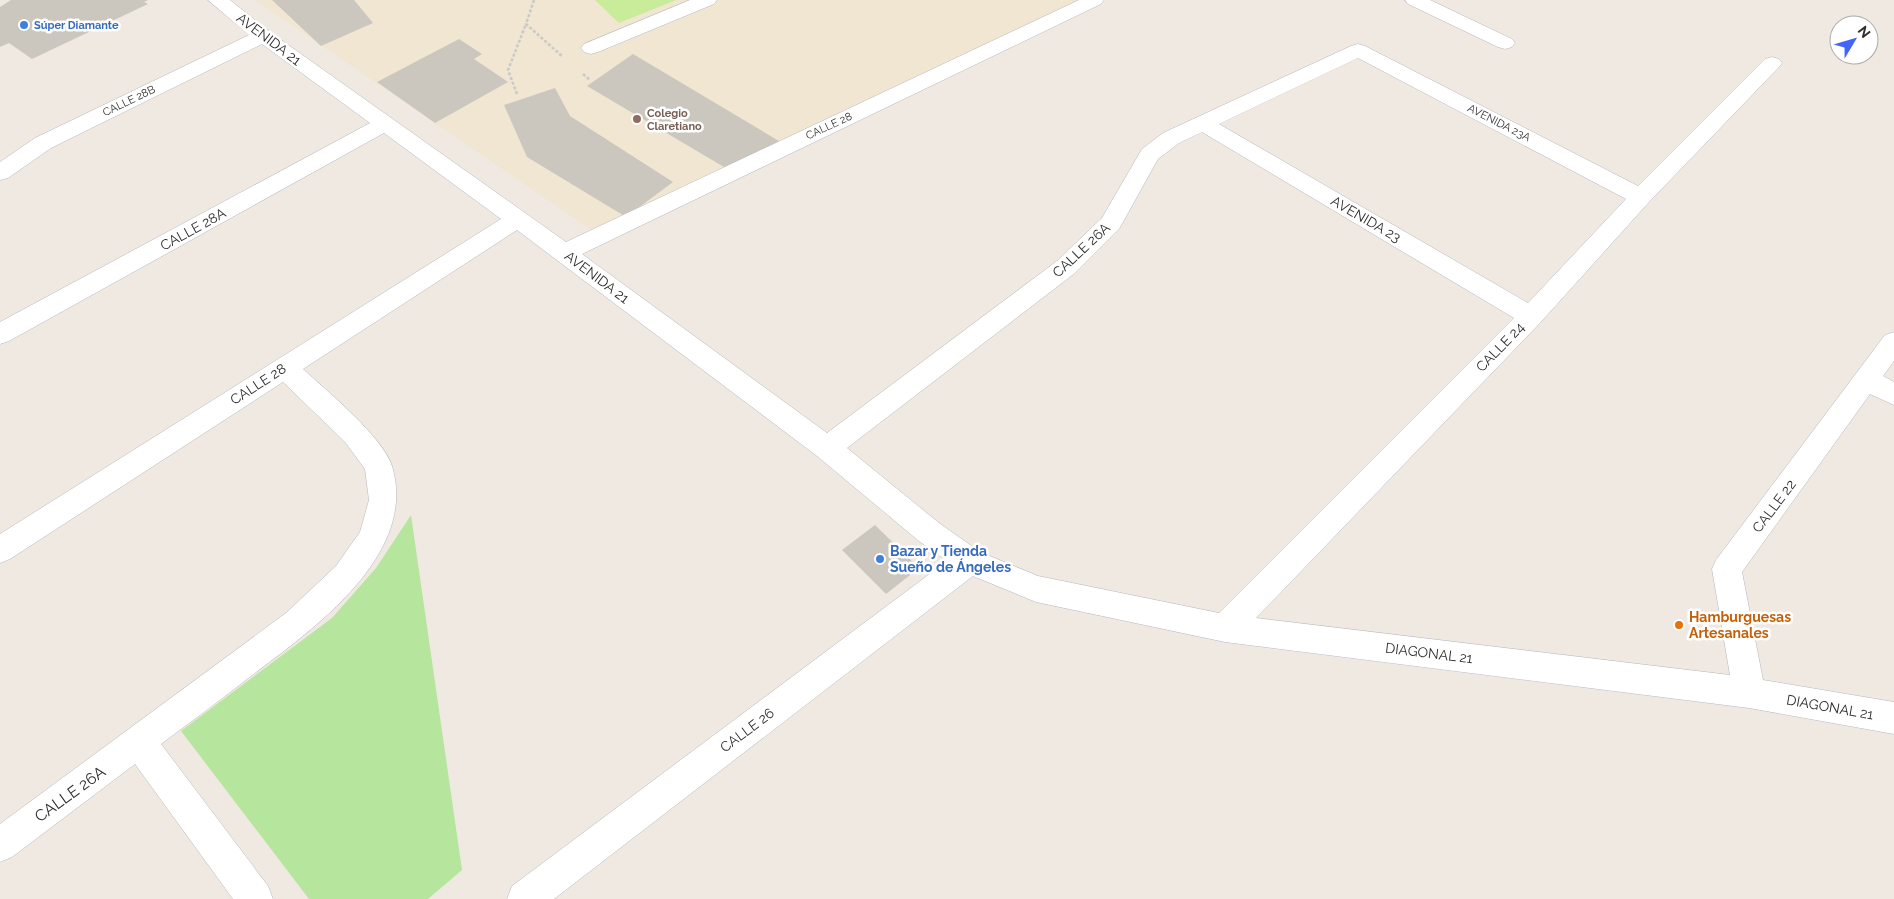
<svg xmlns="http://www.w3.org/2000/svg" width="1894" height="899" font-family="Raleway,sans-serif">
	<rect width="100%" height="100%" fill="#efe9e1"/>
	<polygon fill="#f0e6d1" points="255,0 1087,0 603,238"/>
	<polygon fill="#b6e59e" points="411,515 462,870 428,899 309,899 181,731 332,618 376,568"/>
	<polygon fill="#c9ec9a" points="595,0 676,0 619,23"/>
	<g fill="#cbc7bf">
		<polygon points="11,0 148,0 144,2 148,4 32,59 9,43 0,47 0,7"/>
		<polygon points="272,0 354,0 373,23 321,46"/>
		<polygon points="459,39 482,54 474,59 508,82 435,123 377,82"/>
		<polygon points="633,54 784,144 729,170 587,86"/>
		<polygon points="555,88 570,116 673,182 626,217 527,157 504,105"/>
		<polygon points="875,525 919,568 886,594 842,550"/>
	</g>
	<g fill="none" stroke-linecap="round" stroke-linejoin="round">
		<defs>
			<g id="minor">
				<path d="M 208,0 L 230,0 L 270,32 L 566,242 L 1079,0 L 1104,0 L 1101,4 L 582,254 L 827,433 L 1057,261 L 1102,218 L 1142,149 L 1163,133 L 1351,46 L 1358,44 L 1365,46 L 1638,186 L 1765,59 L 1772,57 L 1779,59 L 1782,63 L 1779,67 L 1649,202 L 1540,323 L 1256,618 L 1730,675 L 1712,569 L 1716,560 L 1885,335 L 1894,332 L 1894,361 L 1883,376 L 1894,382 L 1894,405 L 1870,394 L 1742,572 L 1763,680 L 1894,702 L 1894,734 L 1749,708 L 1225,642 L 1036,602 L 973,576 L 554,899 L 507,899 L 512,886 L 947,561 L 919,541 L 817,456 L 517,230 L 303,369 C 327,391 383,437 392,466 C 419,555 312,630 251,676 C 221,699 191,722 161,744 L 268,886 L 273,899 L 233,899 L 135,764 L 12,857 L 0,862 L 0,824 L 286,613 L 336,566 L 360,532 L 369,500 L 365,469 L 345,442 L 283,382 L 10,559 L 0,563 L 0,534 L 501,219 L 384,133 L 9,341 L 0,344 L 0,322 L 370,123 L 262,44 L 51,148 L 8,178 L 0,180 L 0,162 L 35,138 L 249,35 ZM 1358,58 L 1626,199 L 1528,303 L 1219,124 ZM 1202,132 L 1514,318 L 1219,613 L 1038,576 L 980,552 L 939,523 L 847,448 L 1075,273 L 1119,229 L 1158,159 L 1179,143 Z"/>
				<polygon points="690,0 717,0 714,4 598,52 591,54 584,52 581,48 584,44"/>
				<polygon points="1405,0 1430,0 1512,39 1515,43 1512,47 1505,49 1498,47 1408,4"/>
			</g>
		</defs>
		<use href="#minor" stroke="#b4b7c1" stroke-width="1"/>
		<g stroke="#c9c9c9" stroke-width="2.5" stroke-dasharray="3 2" stroke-linecap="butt">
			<polyline points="534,0 526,24 563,57"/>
			<polyline points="583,74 590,80"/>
			<polyline points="517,94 508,70 526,24"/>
		</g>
		<use href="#minor" fill="#fff" fill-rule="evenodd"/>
	</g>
	<g fill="#3f7fe0" stroke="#fff" stroke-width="2">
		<circle cx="24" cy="25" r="5"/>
		<circle cx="880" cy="559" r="5"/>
	</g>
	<circle fill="#8d6e63" stroke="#fff" stroke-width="2" cx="637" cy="119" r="5"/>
	<circle fill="#e8710a" stroke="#fff" stroke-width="2" cx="1679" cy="625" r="5"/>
	<g text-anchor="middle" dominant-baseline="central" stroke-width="5" stroke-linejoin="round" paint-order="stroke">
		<g font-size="11" font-weight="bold" fill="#366cbe" stroke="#fff" text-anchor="start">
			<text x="34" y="25">Súper Diamante</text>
		</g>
		<g font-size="11" fill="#2e2e2e" stroke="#fff">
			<text transform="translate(129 101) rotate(-26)">CALLE 28B</text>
			<text transform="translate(1499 123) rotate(27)">AVENIDA 23A</text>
			<text transform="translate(829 126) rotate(-25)">CALLE 28</text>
		</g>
		<g font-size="11" font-weight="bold" fill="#785e54" stroke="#fff" text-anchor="start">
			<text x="647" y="113">Colegio<tspan x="647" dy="13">Claretiano</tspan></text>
		</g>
		<g font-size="14" fill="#2e2e2e" stroke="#fff">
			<text transform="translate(269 39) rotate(37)">AVENIDA 21</text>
			<text transform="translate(1366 219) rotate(30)">AVENIDA 23</text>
			<text transform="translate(193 229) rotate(-29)">CALLE 28A</text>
			<text transform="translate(1081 250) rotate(-43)">CALLE 26A</text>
			<text transform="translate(597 277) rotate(37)">AVENIDA 21</text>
			<text transform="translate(1500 347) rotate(-46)">CALLE 24</text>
			<text transform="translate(258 384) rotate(-33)">CALLE 28</text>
			<text transform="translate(1774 506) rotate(-53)">CALLE 22</text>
			<text transform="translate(1429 653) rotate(7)">DIAGONAL 21</text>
			<text transform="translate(1830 707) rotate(10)">DIAGONAL 21</text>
			<text transform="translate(747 730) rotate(-37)">CALLE 26</text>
		</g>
		<g font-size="14" font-weight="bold" fill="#366cbe" stroke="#fff" text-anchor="start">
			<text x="890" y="551">Bazar y Tienda<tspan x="890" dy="16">Sueño de Ángeles</tspan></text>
		</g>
		<g font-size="14" font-weight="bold" fill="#c56008" stroke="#fff" text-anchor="start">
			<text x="1689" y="617">Hamburguesas<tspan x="1689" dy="16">Artesanales</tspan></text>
		</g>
		<g font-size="16" fill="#2e2e2e" stroke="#fff">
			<text transform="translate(70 794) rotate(-36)">CALLE 26A</text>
		</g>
	</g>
	<g transform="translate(1854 40) rotate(52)"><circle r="24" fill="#ffffff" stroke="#ababab"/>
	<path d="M0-4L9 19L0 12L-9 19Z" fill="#4264fb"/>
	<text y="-8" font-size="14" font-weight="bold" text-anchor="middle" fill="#2e2e2e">N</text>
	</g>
</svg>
